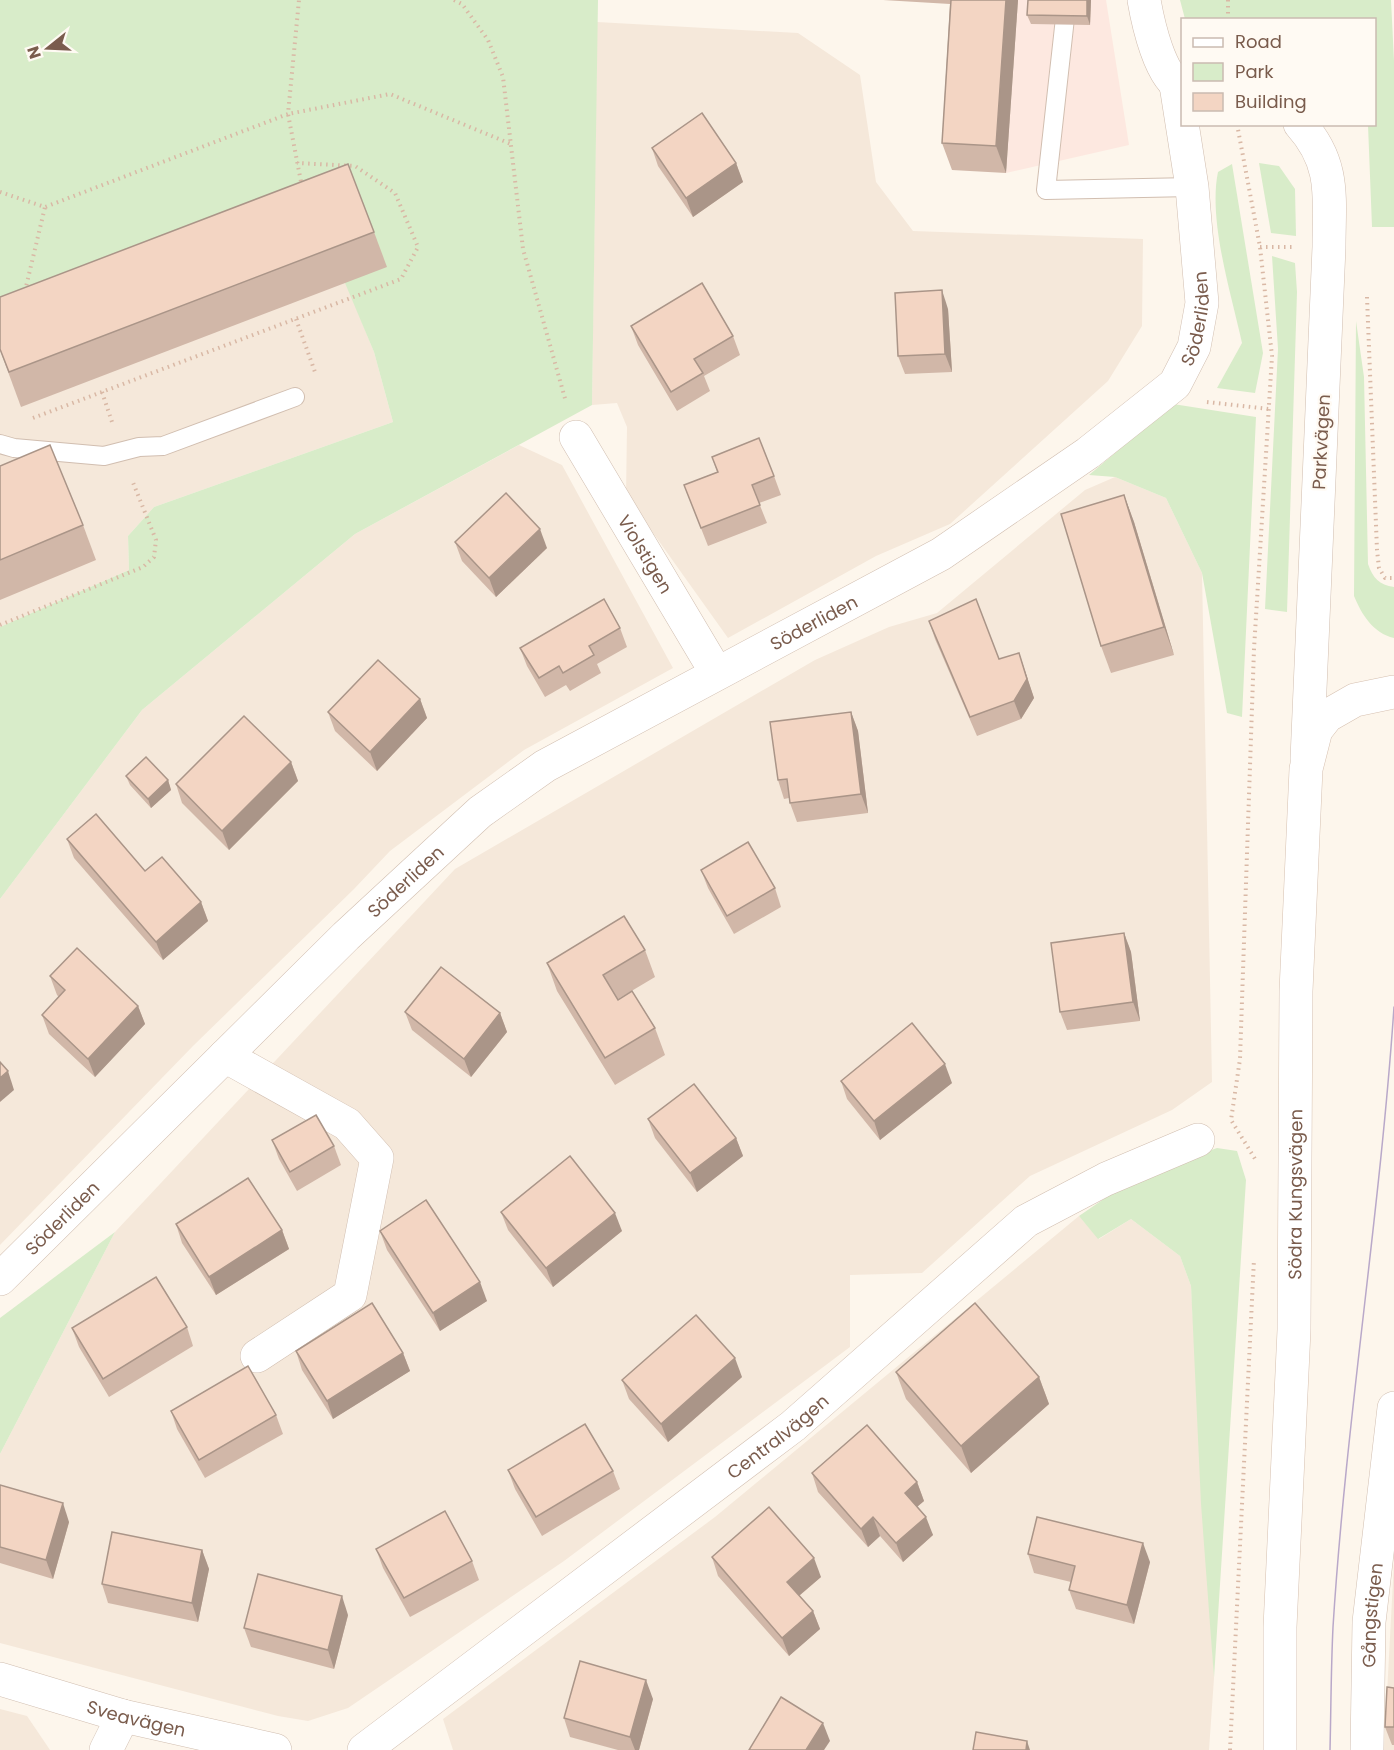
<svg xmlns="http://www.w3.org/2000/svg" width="1394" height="1750" font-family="Poppins,sans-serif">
	<rect width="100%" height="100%" fill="#fdf6ec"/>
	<g fill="#f5e8da">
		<polygon points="597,22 798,33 860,75 876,182 913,231 1143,239 1142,326 1108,381 950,524 876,556 728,638 626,495 627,427 617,403 592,405"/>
		<polygon points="387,267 346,283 374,352 393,422 154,507 128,536 129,570 0,627 0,336"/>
		<polygon points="519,445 562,465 673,668 524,750 390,851 354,889 193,1046 0,1245 0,899 142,710 355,534"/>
		<polygon points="1115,477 1166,498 1202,573 1212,1082 1172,1110 1030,1176 922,1273 850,1275 850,1347 564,1561 348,1708 308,1721 278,1716 0,1643 0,1454 115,1232 455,869 815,660 889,627 937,613 1085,490"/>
		<polygon points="1079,1216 1099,1239 1131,1219 1180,1256 1191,1286 1214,1678 1209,1750 453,1750 443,1719 715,1517"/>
		<polygon points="1394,1562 1394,1750 1384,1750"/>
		<polygon points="0,1709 27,1716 50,1750 0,1750"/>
	</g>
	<polygon fill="#fde8e0" points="1018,0 1106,0 1129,145 1006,173"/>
	<g fill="#d8ecc9">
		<polygon points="0,0 598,0 592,405 355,534 142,710 0,899 0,627 129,570 128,536 154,507 393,422 374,352 345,283 0,336"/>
		<polygon points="1180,0 1391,0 1394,61 1394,227 1372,227 1368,125 1374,124 1374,20 1185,19"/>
		<polygon points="1259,163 1279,166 1295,189 1296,236 1271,233"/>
		<path d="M 1232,164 L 1263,353 L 1255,393 L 1217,388 L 1242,343 C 1231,293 1208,220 1218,172 Z"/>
		<polygon points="1272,256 1295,263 1297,292 1287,612 1265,609 1278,349"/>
		<path d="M 1356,321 L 1364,377 L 1368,564 C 1373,578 1379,585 1394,587 L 1394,638 C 1373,633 1362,615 1354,596 Z"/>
		<polygon points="1173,404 1256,417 1242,717 1227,713 1202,573 1166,498 1115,477 1089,475"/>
		<polygon points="1217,1148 1237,1151 1246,1180 1214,1678 1201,1504 1191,1286 1180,1256 1131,1219 1098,1239 1079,1216 1136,1177"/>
		<polygon points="115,1232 0,1454 0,1318"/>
	</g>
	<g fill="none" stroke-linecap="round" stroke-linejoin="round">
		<defs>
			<g id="service">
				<polyline points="1067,0 1046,190 1192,187"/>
				<polyline points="0,444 14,448 104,456 139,447 163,446 295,397"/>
			</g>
			<g id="minor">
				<path d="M 1144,0 C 1148,23 1160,78 1182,88"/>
				<path d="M 1300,124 C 1336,164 1329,198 1329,247 L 1307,759"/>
				<path id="s1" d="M 576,437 L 716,672"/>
				<polyline points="225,1056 347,1124 377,1158 350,1295 257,1356"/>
				<path id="s2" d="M 0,1279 L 346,936 L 480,812 L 545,766 L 941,554 L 1088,453 L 1175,384 L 1194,347 L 1202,303 L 1192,187 L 1176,85"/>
				<path id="s3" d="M 0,1679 L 123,1716 L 275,1750"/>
				<polyline points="106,1750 123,1716"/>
				<path id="s4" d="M 364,1750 L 793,1426 L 1026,1221 L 1106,1179 L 1198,1140"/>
				<path id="s5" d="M 1367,1750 L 1369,1622 L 1394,1408"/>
			</g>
			<g id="secondary">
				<path id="s6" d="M 1280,1750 L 1280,1627 L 1294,1330 L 1296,991 L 1306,769 L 1316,730 L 1327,716 L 1355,700 L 1394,692"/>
			</g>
		</defs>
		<use href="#service" stroke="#d1beb0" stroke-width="20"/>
		<use href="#minor" stroke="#d1beb0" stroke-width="34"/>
		<use href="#secondary" stroke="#d6c0b0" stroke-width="34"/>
		<g stroke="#d9b8a5" stroke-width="4" stroke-dasharray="1.5 4.5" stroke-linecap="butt">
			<polyline points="454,0 462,4 488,40 503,77 523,249 566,402"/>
			<polyline points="1228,0 1228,20"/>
			<polyline points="1237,124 1260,247 1272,356 1254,649 1240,1059 1231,1120 1257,1162"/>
			<polyline points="302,187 288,114 390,94 511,144"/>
			<polyline points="0,192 45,207 288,114 299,0"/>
			<polyline points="1260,247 1293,247"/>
			<polyline points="25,291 45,207"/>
			<polyline points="1367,297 1377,550 1379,568 1385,578 1394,578"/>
			<polyline points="296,319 315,372 312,373"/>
			<polyline points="102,392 112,422"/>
			<polyline points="1207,402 1269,409"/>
			<polyline points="33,418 401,279 418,247 395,193 355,166 297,163"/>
			<polyline points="0,625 143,567 154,557 156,540 132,480"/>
			<polyline points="1230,1750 1254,1259"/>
		</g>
		<use href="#service" stroke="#fff" stroke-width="18"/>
		<use href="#minor" stroke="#fff" stroke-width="33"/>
		<use href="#secondary" stroke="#fff" stroke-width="33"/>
		<path stroke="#b9a8c9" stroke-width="1.5" d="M 1330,1750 C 1331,1709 1331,1668 1333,1627 C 1346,1420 1380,1214 1394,1007"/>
	</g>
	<g fill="#d1b7a8">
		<polygon points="883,0 1018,0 1006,173 952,170 942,143 950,4"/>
		<polygon points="1028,0 1091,0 1090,25 1031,24 1027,15"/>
		<polygon points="652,148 736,163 743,182 693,217 658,166"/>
		<polygon points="374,232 387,267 21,407 0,350"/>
		<polygon points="948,309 952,372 905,374 898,356"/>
		<polygon points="631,326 733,336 740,355 704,376 710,391 677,411 638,345"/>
		<polygon points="712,457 774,476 781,495 759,503 767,523 708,546 684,485 717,472"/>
		<polygon points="0,466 83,525 96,560 0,600"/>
		<polygon points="1124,495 1134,522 1174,655 1111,673 1101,646"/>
		<polygon points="455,542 547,548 496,597 462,561"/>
		<polygon points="929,621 999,659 1025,671 1034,698 1021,719 977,736 935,639"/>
		<polygon points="620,628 627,647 597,664 601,673 570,691 566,685 545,697 527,666 520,648"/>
		<polygon points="420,699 427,718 377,771 335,731 328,712"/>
		<polygon points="851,712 858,731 868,813 797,822 790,803 789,798 784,799 778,780"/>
		<polygon points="291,762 298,781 229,850 182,803 176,784"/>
		<polygon points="126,776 168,780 171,790 151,808 130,785"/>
		<polygon points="67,839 145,871 201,902 208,921 163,960 74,858"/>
		<polygon points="701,870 775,888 781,907 734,934 708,888"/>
		<polygon points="1124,933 1131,952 1140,1021 1067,1030 1060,1012"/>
		<polygon points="645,950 655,977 618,999 655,1028 665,1055 615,1085 557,991 547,963"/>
		<polygon points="50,976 138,1006 145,1024 95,1077 49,1034 42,1015 59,997 57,995"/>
		<polygon points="405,1012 500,1013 507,1032 471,1077 412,1030"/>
		<polygon points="841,1081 952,1083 880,1140 847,1099"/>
		<polygon points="648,1119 736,1138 743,1156 697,1192 655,1138"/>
		<polygon points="272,1140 334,1146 341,1165 297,1191 279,1159"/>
		<polygon points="501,1212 622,1231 553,1287 508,1230"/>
		<polygon points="176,1224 282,1230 289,1249 216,1295 182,1243"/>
		<polygon points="380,1231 487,1301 440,1331 387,1250"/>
		<polygon points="187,1327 193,1346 109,1397 79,1347 72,1328"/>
		<polygon points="296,1351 403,1353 410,1371 333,1419 302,1370"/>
		<polygon points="896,1372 1039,1377 1049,1404 971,1473 906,1399"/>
		<polygon points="742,1377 668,1442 629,1399 622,1380"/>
		<polygon points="171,1411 276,1415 283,1434 205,1478 177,1429"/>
		<polygon points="508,1470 613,1471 620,1489 542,1536 515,1489"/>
		<polygon points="812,1473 917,1482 924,1501 917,1507 933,1535 903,1562 880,1536 868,1547 818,1492"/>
		<polygon points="0,1485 69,1522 53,1579 0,1563"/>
		<polygon points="376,1549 472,1561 479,1580 410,1617 383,1568"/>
		<polygon points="202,1550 209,1569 198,1622 108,1603 102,1584"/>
		<polygon points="1028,1554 1150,1562 1134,1624 1076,1609 1069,1590 1071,1582 1034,1573"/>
		<polygon points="712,1557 821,1577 799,1596 813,1611 820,1629 789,1656 718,1576"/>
		<polygon points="348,1615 334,1669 251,1647 244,1628"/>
		<polygon points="1394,1688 1394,1745 1392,1745 1385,1727"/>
		<polygon points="653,1699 639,1750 618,1750 570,1737 564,1718"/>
	</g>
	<g fill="#aa9588">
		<polygon points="1006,0 1018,0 1006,173 996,146"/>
		<polygon points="1087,0 1091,0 1090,25 1087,16"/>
		<polygon points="736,163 743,182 693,217 686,198"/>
		<polygon points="942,290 948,309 952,372 945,354"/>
		<polygon points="1124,495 1134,522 1174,655 1164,627"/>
		<polygon points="540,529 547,548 496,597 489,578"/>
		<polygon points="1019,653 1034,698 1021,719 1014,701"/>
		<polygon points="420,699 427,718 377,771 370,752"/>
		<polygon points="851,712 858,731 868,813 861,794"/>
		<polygon points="291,762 298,781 229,850 222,831"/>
		<polygon points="168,780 171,790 151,808 148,799"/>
		<polygon points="201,902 208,921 163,960 156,942"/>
		<polygon points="1124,933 1131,952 1140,1021 1133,1002"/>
		<polygon points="138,1006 145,1024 95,1077 88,1059"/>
		<polygon points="500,1013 507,1032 471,1077 464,1059"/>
		<polygon points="945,1064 952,1083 880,1140 874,1121"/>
		<polygon points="8,1071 14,1090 0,1102 0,1078"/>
		<polygon points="736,1138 743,1156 697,1192 690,1173"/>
		<polygon points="615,1213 622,1231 553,1287 546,1268"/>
		<polygon points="282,1230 289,1249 216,1295 209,1277"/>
		<polygon points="480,1282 487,1301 440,1331 433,1313"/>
		<polygon points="403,1353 410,1371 333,1419 327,1401"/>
		<polygon points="735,1358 742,1377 668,1442 661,1424"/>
		<polygon points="1039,1377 1049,1404 971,1473 961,1446"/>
		<polygon points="917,1482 924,1501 912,1511 905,1493"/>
		<polygon points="63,1503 69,1522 53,1579 46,1560"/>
		<polygon points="873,1517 880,1536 868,1547 861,1529"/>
		<polygon points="926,1517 933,1535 903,1562 896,1543"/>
		<polygon points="1143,1543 1150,1562 1134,1624 1127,1605"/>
		<polygon points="202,1550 209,1569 198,1622 192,1603"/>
		<polygon points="814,1558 821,1577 794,1600 787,1582"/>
		<polygon points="342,1596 348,1615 334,1669 328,1650"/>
		<polygon points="813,1611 820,1629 789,1656 782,1638"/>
		<polygon points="646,1680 653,1699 639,1750 635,1750 630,1737"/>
		<polygon points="823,1723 830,1741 824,1750 806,1750"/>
		<polygon points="1027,1741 1030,1750 1026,1750"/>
	</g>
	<g fill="#f3d5c3" stroke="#aa9588" stroke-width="1.5">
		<polygon points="951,0 1006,0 996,146 942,143"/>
		<polygon points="1028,0 1087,0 1087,16 1027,15"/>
		<polygon points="702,113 736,163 686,198 652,148"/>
		<polygon points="348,164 374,232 9,372 0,349 0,297"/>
		<polygon points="702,283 733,336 694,359 703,373 671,392 631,326"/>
		<polygon points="942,290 945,354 898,356 895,293"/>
		<polygon points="759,438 774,476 752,485 760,505 701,528 684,485 718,472 712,457"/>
		<polygon points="50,445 83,525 0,560 0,466"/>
		<polygon points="506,493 540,529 489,578 455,542"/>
		<polygon points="1124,495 1164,627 1101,646 1061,514"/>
		<polygon points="604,599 620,628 589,646 594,655 563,673 559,666 539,678 520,648"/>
		<polygon points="976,599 999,659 1019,653 1027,679 1014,701 970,717 929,621"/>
		<polygon points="378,660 420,699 370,752 328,712"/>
		<polygon points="851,712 861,794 790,803 787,779 778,780 770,722"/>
		<polygon points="244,716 291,762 222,831 176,784"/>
		<polygon points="146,757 168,780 148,799 126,776"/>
		<polygon points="96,814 145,871 162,857 201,902 156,942 67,839"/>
		<polygon points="748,842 775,888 727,916 701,870"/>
		<polygon points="624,916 645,950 603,975 618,1000 632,991 655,1028 605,1058 547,963"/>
		<polygon points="1124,933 1133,1002 1060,1012 1051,943"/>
		<polygon points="77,948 138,1006 88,1059 42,1015 65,990 50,976"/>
		<polygon points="441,967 500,1013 464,1059 405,1012"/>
		<polygon points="912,1023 945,1064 874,1121 841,1081"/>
		<polygon points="0,1062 8,1071 0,1078"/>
		<polygon points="694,1084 736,1138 690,1173 648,1119"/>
		<polygon points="316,1115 334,1146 290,1172 272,1140"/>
		<polygon points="570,1156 615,1213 546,1268 501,1212"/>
		<polygon points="248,1178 282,1230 209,1277 176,1224"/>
		<polygon points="426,1200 480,1282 433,1313 380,1231"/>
		<polygon points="156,1277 187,1327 103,1379 72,1328"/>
		<polygon points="372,1303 403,1353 327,1401 296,1351"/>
		<polygon points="975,1303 1039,1377 961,1446 896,1372"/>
		<polygon points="696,1315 735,1358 661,1424 622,1380"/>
		<polygon points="248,1366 276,1415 199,1460 171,1411"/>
		<polygon points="585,1424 613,1471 536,1517 508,1470"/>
		<polygon points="867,1425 917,1482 905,1493 926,1517 896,1543 873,1517 861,1529 812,1473"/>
		<polygon points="0,1485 63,1503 46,1560 0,1547"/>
		<polygon points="769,1507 814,1558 787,1582 813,1611 782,1638 712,1557"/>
		<polygon points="445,1511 472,1561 404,1598 376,1549"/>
		<polygon points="1037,1517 1143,1543 1127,1605 1069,1590 1075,1566 1028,1554"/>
		<polygon points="112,1532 202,1550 192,1603 102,1584"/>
		<polygon points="258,1574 342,1596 328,1650 244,1628"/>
		<polygon points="580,1661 646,1680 630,1737 564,1718"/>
		<polygon points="1387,1687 1394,1688 1394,1727 1385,1727"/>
		<polygon points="781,1697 823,1723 806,1750 749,1750"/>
		<polygon points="976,1732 1027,1741 1026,1750 973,1750"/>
	</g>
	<g text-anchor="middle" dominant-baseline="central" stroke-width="4.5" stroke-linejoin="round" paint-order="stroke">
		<g font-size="18" fill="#7a5c4d" stroke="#fffaf3">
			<text stroke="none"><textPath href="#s2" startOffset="1558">Söderliden</textPath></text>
			<text transform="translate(1321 442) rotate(-87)">Parkvägen</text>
			<text stroke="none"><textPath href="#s1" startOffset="136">Violstigen</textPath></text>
			<text stroke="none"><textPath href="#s2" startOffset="1054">Söderliden</textPath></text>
			<text stroke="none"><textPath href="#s2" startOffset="568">Söderliden</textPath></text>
			<text stroke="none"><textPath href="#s6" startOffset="556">Södra Kungsvägen</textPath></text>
			<text stroke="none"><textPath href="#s2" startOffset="87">Söderliden</textPath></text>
			<text stroke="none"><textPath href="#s4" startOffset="519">Centralvägen</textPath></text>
			<text stroke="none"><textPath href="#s5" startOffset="135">Gångstigen</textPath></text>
			<text stroke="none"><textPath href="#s3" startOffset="142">Sveavägen</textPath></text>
		</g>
	</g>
	<rect x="1181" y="18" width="195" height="108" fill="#fffaf3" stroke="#cabbb1" stroke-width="1.5"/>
	<rect x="1193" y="38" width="30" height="9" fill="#ffffff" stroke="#cabbb1" stroke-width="1.5"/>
	<text x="1235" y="48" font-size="18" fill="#7a5c4d">Road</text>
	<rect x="1193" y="63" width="30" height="18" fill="#d8ecc9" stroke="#cabbb1" stroke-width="1.5"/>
	<text x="1235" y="78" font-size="18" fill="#7a5c4d">Park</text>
	<rect x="1193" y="93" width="30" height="18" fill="#f3d5c3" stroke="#cabbb1" stroke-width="1.5"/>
	<text x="1235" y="108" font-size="18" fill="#7a5c4d">Building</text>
	<g transform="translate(48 48) rotate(252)" stroke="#fffaf3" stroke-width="4.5" paint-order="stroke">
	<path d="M0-4.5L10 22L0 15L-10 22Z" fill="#7a5c4d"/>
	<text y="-9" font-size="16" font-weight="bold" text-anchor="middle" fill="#7a5c4d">N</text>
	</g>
</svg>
